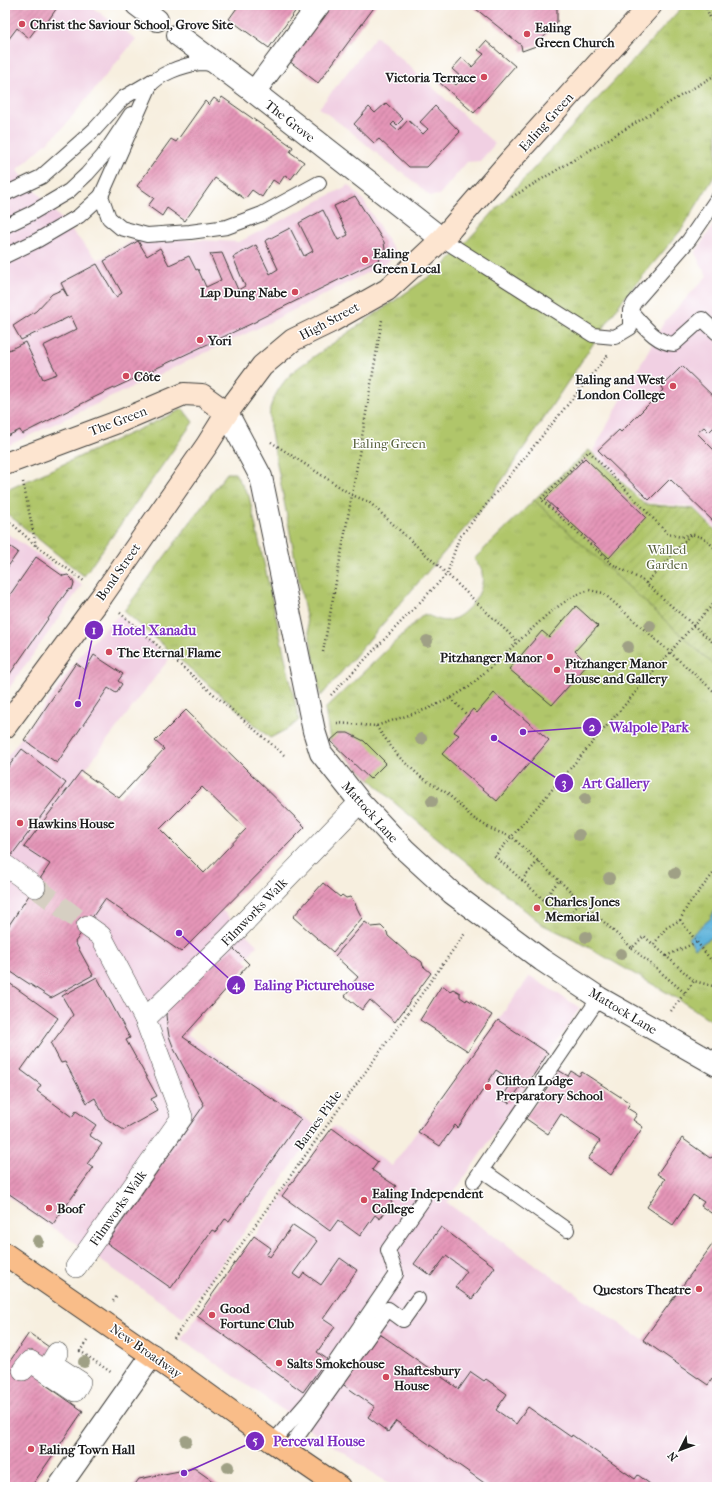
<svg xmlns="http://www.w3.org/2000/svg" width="722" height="1492" font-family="'IM FELL French Canon',serif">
	<defs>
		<pattern id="park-tufts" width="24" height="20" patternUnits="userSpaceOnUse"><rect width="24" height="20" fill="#b0c66b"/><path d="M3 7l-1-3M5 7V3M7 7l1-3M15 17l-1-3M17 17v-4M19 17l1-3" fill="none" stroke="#97aa5c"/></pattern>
		<pattern id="garden-furrows" width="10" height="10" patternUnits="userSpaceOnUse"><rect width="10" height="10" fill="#b0c66b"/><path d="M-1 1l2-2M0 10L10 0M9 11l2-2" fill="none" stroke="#97aa5c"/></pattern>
		<pattern id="water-ripples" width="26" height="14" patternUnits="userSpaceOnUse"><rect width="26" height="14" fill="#5eb3da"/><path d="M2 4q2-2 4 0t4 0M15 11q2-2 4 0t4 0" fill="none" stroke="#5199ba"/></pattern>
		<pattern id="building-hatch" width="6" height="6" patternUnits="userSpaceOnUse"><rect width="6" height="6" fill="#e595b8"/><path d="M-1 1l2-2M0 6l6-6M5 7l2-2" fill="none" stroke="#b97995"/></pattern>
	</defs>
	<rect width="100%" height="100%" fill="#fff"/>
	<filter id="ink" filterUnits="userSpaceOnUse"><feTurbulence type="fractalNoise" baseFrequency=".025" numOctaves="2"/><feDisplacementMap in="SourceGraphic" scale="8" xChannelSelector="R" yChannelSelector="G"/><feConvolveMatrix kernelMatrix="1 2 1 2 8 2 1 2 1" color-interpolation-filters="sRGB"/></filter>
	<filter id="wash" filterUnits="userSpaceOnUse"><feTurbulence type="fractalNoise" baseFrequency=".012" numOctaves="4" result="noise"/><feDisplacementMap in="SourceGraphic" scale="16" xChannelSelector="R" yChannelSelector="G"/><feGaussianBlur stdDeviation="0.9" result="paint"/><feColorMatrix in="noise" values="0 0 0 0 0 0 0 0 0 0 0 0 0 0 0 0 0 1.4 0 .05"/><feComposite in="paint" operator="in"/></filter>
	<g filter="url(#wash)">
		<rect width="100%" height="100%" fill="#f7efdf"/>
		<g fill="#f1d0e3">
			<polygon points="5,5 89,5 136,39 61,130 17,170 98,260 139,237 239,242 349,185 363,200 395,252 388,262 260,327 5,447"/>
			<polygon points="376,36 495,144 480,161 467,162 439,195 430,196 401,171 399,172 349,130 319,108"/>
			<polygon points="717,219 717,530 694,507 645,502 593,451 664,322 707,276 695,253"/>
			<polygon points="5,532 82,585 5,694"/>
			<polygon points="119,615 169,659 83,772 257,945 187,1034 319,1128 183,1317 5,1195 5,760 85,649"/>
			<polygon points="530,976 580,1008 447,1203 643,1340 717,1238 717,1487 393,1487 181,1339 334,1126 392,1166"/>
		</g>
		<g fill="url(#park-tufts)" stroke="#667144">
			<path d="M 684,5 L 717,5 L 717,172 L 682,229 L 621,302 L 489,500 L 321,696 L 270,427 C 270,422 269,414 270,408 C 275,392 286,377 299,367 L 443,267 Z"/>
			<polygon points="183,409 193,422 84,576 5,512 5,491"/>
			<path d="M 589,450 L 644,504 L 694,509 L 717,532 L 717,1024 L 678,999 L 574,939 L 543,925 L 396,804 L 330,741 L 325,709 L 424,614 C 433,617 442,623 451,620 C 468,614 486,591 482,573 C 482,568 477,563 474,559 L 534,500 Z"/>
			<polygon points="227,473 235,473 249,496 299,720 291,727 270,738 124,611"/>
		</g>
		<polygon fill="url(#garden-furrows)" stroke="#667144" points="589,450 644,504 694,509 717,532 717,668 534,500"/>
		<polygon fill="url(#water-ripples)" stroke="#3d687b" points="717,906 717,934 695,948 688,938 711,918"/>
		<g id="blocks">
			<g fill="url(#building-hatch)" fill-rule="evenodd">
				<polygon points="5,5 59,5 45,25 41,22 29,38 17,28 5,44"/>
				<polygon points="239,5 297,5 299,6 269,48 229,19"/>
				<polygon points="330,5 376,5 318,83 289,61"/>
				<polygon points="471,5 547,5 550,7 557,8 557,22 536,46 522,51 521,45"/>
				<polygon points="486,41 515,66 474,113 440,83 446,76 456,85 462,78 452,69 462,58 472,67 484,54 478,50"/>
				<polygon points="222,97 293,147 290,152 304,162 291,179 285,175 279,184 273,180 262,197 252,190 245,199 215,178 185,221 167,208 162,216 148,206 154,198 137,186 171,139 176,142 205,101 209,105 214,98 219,102"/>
				<polygon points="386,103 403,119 397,125 394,122 391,125 398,131 408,120 423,134 428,129 420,122 435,106 460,132 427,167 409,167 379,139 374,143 354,124 369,107 375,113"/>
				<polygon points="355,196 384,242 385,250 383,255 377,261 257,320 257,321 95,397 22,434 20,430 5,437 5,343 9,350 25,342 43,379 57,374 43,346 77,329 71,316 21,340 13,326 36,311 52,294 63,289 68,297 61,283 97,264 116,297 122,293 104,261 138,241 147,256 160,248 169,265 189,256 196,270 198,269 206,287 221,280 210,254 222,253 238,290 245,286 233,257 256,245 270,274 278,269 265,241 290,228 304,256 313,251 299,223 323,210 338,240 348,235 334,206"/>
				<polygon points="682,366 717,400 717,424 709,432 704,427 697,433 714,450 717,448 717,525 670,479 649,500 598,450 619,430 621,432 663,390 661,387"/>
				<polygon points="585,458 646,517 609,558 545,499"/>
				<polygon points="5,543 18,552 5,571"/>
				<polygon points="36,557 63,576 68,575 72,579 74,584 72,589 68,590 5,681 5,602"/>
				<polygon points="576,606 598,626 575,651 588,664 552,705 509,669 542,631 549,637"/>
				<polygon points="94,655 123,674 118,681 122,684 116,693 108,688 57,763 24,740 76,663 85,670"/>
				<polygon points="494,693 549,740 497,801 442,754 459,735 454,732 473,709 477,713"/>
				<path d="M 186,710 L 305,827 L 181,952 L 105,899 L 75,942 L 93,975 L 51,998 L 5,968 L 5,931 L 50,864 L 24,847 L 81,771 L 119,798 L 164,749 L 155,741 ZM 202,787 L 246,829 L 204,873 L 160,829 Z"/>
				<polygon points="339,733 348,733 364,741 386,763 370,779 330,741"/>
				<polygon points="22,749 66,783 5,864 5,771"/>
				<polygon points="323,883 340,897 342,895 346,898 350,897 355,903 356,906 362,918 333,952 293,917"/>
				<polygon points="365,922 372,927 381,926 387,932 388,936 412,957 415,957 422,962 423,966 431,973 395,1022 370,1000 362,1010 345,996 354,985 352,984 358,977 335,956"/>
				<polygon points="233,948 249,964 183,1037 301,1119 229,1221 225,1219 216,1232 212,1230 171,1288 107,1243 204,1105 174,1049 169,1036 167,1024 166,1015 168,1006"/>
				<polygon points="97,977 130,1038 126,1040 157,1096 151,1099 158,1111 124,1130 105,1118 95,1098 87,1103 65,1062 61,1063 51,1044 73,1015 62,996"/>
				<polygon points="5,980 58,1018 21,1070 41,1085 37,1091 72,1117 76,1111 96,1125 89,1135 102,1144 87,1164 93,1168 53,1224 5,1191"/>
				<polygon points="442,985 450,991 453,989 460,993 460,997 466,1001 467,999 492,1015 468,1051 420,1020"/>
				<polygon points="498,1020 548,1053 525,1088 521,1086 509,1103 501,1099 513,1081 496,1070 458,1128 455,1125 440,1146 418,1132"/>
				<polygon points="558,1070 568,1076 571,1071 579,1076 582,1072 630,1103 627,1108 637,1114 633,1120 643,1127 611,1175 588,1159 600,1141 561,1114 548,1134 525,1118"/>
				<polygon points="332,1128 378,1162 372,1170 396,1186 387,1198 392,1202 380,1219 375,1215 360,1236 338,1220 330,1231 282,1196"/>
				<polygon points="682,1138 710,1158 715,1156 717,1158 717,1217 701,1206 704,1202 693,1195 673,1225 647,1207 665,1179 657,1174"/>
				<polygon points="293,1225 317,1241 293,1274 300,1279 304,1273 321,1285 340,1258 357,1270 323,1319 335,1327 317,1352 327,1359 303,1392 197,1316 254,1236 271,1248 266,1255 270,1257"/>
				<polygon points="441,1227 495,1267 472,1299 455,1287 467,1271 446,1256 431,1276 414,1264"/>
				<polygon points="717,1238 717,1382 712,1379 708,1385 643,1340"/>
				<polygon points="377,1332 459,1389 471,1372 484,1381 486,1379 507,1394 496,1410 516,1424 528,1407 571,1437 572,1435 635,1479 638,1475 650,1484 648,1487 490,1487 396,1421 388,1432 368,1417 375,1407 341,1383"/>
				<polygon points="29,1333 62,1356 43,1383 83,1411 31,1487 5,1487 5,1357 10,1361"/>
				<polygon points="194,1468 221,1487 133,1487 139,1479"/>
			</g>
		</g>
	</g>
	<g filter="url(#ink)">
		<use href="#blocks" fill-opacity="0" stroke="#3d3c39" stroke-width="1"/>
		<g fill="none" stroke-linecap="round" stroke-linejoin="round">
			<polyline stroke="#d6cfc2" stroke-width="21" stroke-dasharray="21 10" stroke-linecap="butt" points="35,887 87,926"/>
			<defs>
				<g id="service">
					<polyline points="152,81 101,196 109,218 121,228 147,235 190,232 227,227 262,214 319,183"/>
					<path d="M 148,88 C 157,74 184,65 200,63 C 205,63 210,64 216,65"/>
					<polyline points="5,194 41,177 95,129 123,98 152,81"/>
					<polyline points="5,226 30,214 69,191 87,174 103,156 131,114"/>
					<polyline points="442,239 593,335 615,337 630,328 630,311 634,303 689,240 717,199"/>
					<polyline points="5,256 38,240 79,216 101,196"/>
					<path d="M 630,311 C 642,323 655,343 674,344 L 702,319 L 717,333"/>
					<polyline points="482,1170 567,1230"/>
					<polyline points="474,1181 599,998"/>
					<polyline points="273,1442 308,1402 396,1274 388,1250 423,1200"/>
					<polyline points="287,1451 388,1309 403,1320 418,1299"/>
				</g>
				<g id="pedestrian">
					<polyline points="5,865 35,887"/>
					<polyline points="87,926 101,936 145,1019"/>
					<polyline points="76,1267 182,1117 145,1019 229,938 360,802"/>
					<polyline points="23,1370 30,1361 75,1391 80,1382 51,1363 57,1353"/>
				</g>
				<g id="minor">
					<polyline points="137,5 157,20"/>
					<polyline points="178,35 254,92 442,239"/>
					<polyline points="254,92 319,5"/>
					<polyline points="227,413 261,477 314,731 321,753 360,802 404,849 452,893 542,960 599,998 717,1065"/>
					<polyline points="59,1487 152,1355"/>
				</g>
				<g id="secondary">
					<polyline points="5,464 123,420 184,394 202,395 227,413"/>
					<polyline points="5,727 102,596 207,445 227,413 262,366 293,340 332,321 387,290 410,269 442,239 509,162 651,5"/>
				</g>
				<polyline id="primary" points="5,1254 186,1379 273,1442 339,1487"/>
			</defs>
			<use href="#service" stroke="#3d3c39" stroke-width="16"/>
			<use href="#pedestrian" stroke="#3d3c39" stroke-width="22"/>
			<use href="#minor" stroke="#3d3c39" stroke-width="24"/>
			<use href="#secondary" stroke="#3d3c39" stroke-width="24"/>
			<use href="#primary" stroke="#3d3c39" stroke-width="24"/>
			<g stroke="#3d3c39" stroke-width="2.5" stroke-dasharray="1 3" stroke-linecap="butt">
				<polyline points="705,5 717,34"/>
				<polyline points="512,197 717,74"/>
				<polyline points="271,442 352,495 369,502 447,574 518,642"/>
				<polyline points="23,482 36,546"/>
				<polyline points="5,517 36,546 84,581"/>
				<polyline points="717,550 704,538 691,534 681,537 668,534 589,451 541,499 612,564 642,580 717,646"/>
				<polyline points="646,583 690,535"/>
				<polyline points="120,613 284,755"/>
				<polyline points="323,652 352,495 382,320"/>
				<polyline points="331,695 447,574 459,538 608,355"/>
				<polyline points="451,698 468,716"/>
				<polyline points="337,723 376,726 427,709 451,698 469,687 548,614 563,603 576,595 589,590 603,593 717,694"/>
				<polyline points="376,726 399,757 422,778 447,793 473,818 493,830 512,837 632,948 644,936 694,981 717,987"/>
				<polyline points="538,861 522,880 495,856 683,637 717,600"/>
				<polyline points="522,880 544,900 559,880"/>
				<polyline points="544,900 565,919 582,901"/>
				<polyline points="680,920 714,964 717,966"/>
				<polyline points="654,944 666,928 680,920 688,905 717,869"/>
				<polyline points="632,948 685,993"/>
				<polyline points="666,956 697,942"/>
				<polyline points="671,1011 694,981"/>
				<polyline points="113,1301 117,1296"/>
				<polyline points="174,1338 466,932"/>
				<polyline points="87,1341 80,1351 112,1373"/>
			</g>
			<use href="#service" stroke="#fff" stroke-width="14"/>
			<use href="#pedestrian" stroke="#fff" stroke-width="21"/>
			<use href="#minor" stroke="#fff" stroke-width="22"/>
			<use href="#secondary" stroke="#fde5d0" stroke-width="22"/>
			<use href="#primary" stroke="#f9bd89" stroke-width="22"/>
		</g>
		<g fill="#9fa085">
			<circle cx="650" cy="626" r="6"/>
			<circle cx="427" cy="641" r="6"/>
			<circle cx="628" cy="647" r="6"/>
			<circle cx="421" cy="739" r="6"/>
			<circle cx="585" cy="799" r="6"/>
			<circle cx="432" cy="801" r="6"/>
			<circle cx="579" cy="835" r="6"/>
			<circle cx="675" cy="873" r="6"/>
			<circle cx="609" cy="878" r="6"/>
			<circle cx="586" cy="937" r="6"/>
			<circle cx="621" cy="954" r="6"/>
			<circle cx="38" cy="1241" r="6"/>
			<circle cx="84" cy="1362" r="6"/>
			<circle cx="186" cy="1441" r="6"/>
			<circle cx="228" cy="1467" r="6"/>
		</g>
	</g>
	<g fill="#d1495b" stroke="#fff" stroke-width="1.5">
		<circle cx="22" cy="24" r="4"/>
		<circle cx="527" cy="34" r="4"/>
		<circle cx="484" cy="77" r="4"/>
		<circle cx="365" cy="260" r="4"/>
		<circle cx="295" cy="292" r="4"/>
		<circle cx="200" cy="340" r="4"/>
		<circle cx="126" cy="376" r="4"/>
		<circle cx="673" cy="386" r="4"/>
		<circle cx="109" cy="652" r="4"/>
		<circle cx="550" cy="657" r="4"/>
		<circle cx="557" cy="670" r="4"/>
		<circle cx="20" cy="823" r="4"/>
		<circle cx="537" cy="908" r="4"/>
		<circle cx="488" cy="1087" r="4"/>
		<circle cx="364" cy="1200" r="4"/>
		<circle cx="49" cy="1208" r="4"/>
		<circle cx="699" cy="1289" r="4"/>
		<circle cx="212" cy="1315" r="4"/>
		<circle cx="279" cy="1363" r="4"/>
		<circle cx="386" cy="1377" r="4"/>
		<circle cx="31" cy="1449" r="4"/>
	</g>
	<g text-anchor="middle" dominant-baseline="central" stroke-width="3" stroke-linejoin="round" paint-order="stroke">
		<g font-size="13" font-weight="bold" fill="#1c1c1c" stroke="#fff" text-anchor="start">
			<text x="30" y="24">Christ the Saviour School, Grove Site</text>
			<text x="535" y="27">Ealing<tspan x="535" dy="15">Green Church</tspan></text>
			<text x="476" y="77" text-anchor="end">Victoria Terrace</text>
			<text x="373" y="253">Ealing<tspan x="373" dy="15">Green Local</tspan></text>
			<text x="287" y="292" text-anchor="end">Lap Dung Nabe</text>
			<text x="208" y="340">Yori</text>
			<text x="134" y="376">Côte</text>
			<text x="665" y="379" text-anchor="end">Ealing and West<tspan x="665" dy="15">London College</tspan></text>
			<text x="117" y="652">The Eternal Flame</text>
			<text x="542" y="657" text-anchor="end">Pitzhanger Manor</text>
			<text x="565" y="663">Pitzhanger Manor<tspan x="565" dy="15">House and Gallery</tspan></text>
			<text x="28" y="823">Hawkins House</text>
			<text x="545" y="901">Charles Jones<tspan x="545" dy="15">Memorial</tspan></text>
			<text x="496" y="1080">Clifton Lodge<tspan x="496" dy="15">Preparatory School</tspan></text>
			<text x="372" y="1193">Ealing Independent<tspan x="372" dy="15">College</tspan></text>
			<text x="57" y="1208">Boof</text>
			<text x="691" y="1289" text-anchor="end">Questors Theatre</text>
			<text x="220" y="1308">Good<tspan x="220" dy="15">Fortune Club</tspan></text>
			<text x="287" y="1363">Salts Smokehouse</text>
			<text x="394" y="1370">Shaftesbury<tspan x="394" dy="15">House</tspan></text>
			<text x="39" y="1449">Ealing Town Hall</text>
		</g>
		<g font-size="13" fill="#1c1c1c" stroke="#fff">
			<text transform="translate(290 121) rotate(38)">The Grove</text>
			<text transform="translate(546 122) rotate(-48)">Ealing Green</text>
			<text transform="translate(329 321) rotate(-28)">High Street</text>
			<text transform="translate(118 421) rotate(-21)">The Green</text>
			<text transform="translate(118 572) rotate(-55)">Bond Street</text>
			<text transform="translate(370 812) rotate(48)">Mattock Lane</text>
			<text transform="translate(254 912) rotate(-46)">Filmworks Walk</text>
			<text transform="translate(623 1011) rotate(31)">Mattock Lane</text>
			<text transform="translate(318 1120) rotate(-54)">Barnes Pikle</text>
			<text transform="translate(118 1208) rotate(-55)">Filmworks Walk</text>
			<text transform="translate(146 1351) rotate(35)">New Broadway</text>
		</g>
		<g font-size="13" fill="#57603c" stroke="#fff">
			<text x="389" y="443">Ealing Green</text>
			<text x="667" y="549">Walled<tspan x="667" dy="15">Garden</tspan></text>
		</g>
	</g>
	<path fill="none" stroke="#7b2cbf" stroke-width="1.5" d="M78 704L94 630M523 732L592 727M494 738L564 783M179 933L236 985M184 1473L255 1441"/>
	<g fill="#7b2cbf" stroke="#fff" stroke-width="1.5">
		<circle cx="78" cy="704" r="4"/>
		<circle cx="523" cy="732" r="4"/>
		<circle cx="494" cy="738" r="4"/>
		<circle cx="179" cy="933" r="4"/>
		<circle cx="184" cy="1473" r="4"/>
		<circle cx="94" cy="630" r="10"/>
		<circle cx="592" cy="727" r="10"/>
		<circle cx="564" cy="783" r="10"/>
		<circle cx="236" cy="985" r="10"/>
		<circle cx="255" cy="1441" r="10"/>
	</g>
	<g font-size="12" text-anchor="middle" font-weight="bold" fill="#fff">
		<text x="94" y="634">1</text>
		<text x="592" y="731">2</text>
		<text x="564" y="787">3</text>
		<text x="236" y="989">4</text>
		<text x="255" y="1445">5</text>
	</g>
	<g font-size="14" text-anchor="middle" font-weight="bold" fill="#7b2cbf" stroke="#fff" stroke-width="3" stroke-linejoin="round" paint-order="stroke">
		<text x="154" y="635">Hotel Xanadu</text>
		<text x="649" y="732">Walpole Park</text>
		<text x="616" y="788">Art Gallery</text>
		<text x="314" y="990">Ealing Picturehouse</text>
		<text x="319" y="1446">Perceval House</text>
	</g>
	<rect width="722" height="1492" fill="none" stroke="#fff" stroke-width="20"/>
	<g transform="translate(680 1450) rotate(228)" stroke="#ffffff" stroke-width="3" paint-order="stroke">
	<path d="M0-3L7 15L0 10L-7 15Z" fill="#1c1c1c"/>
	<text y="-6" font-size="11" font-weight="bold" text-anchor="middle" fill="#1c1c1c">N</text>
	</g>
</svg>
